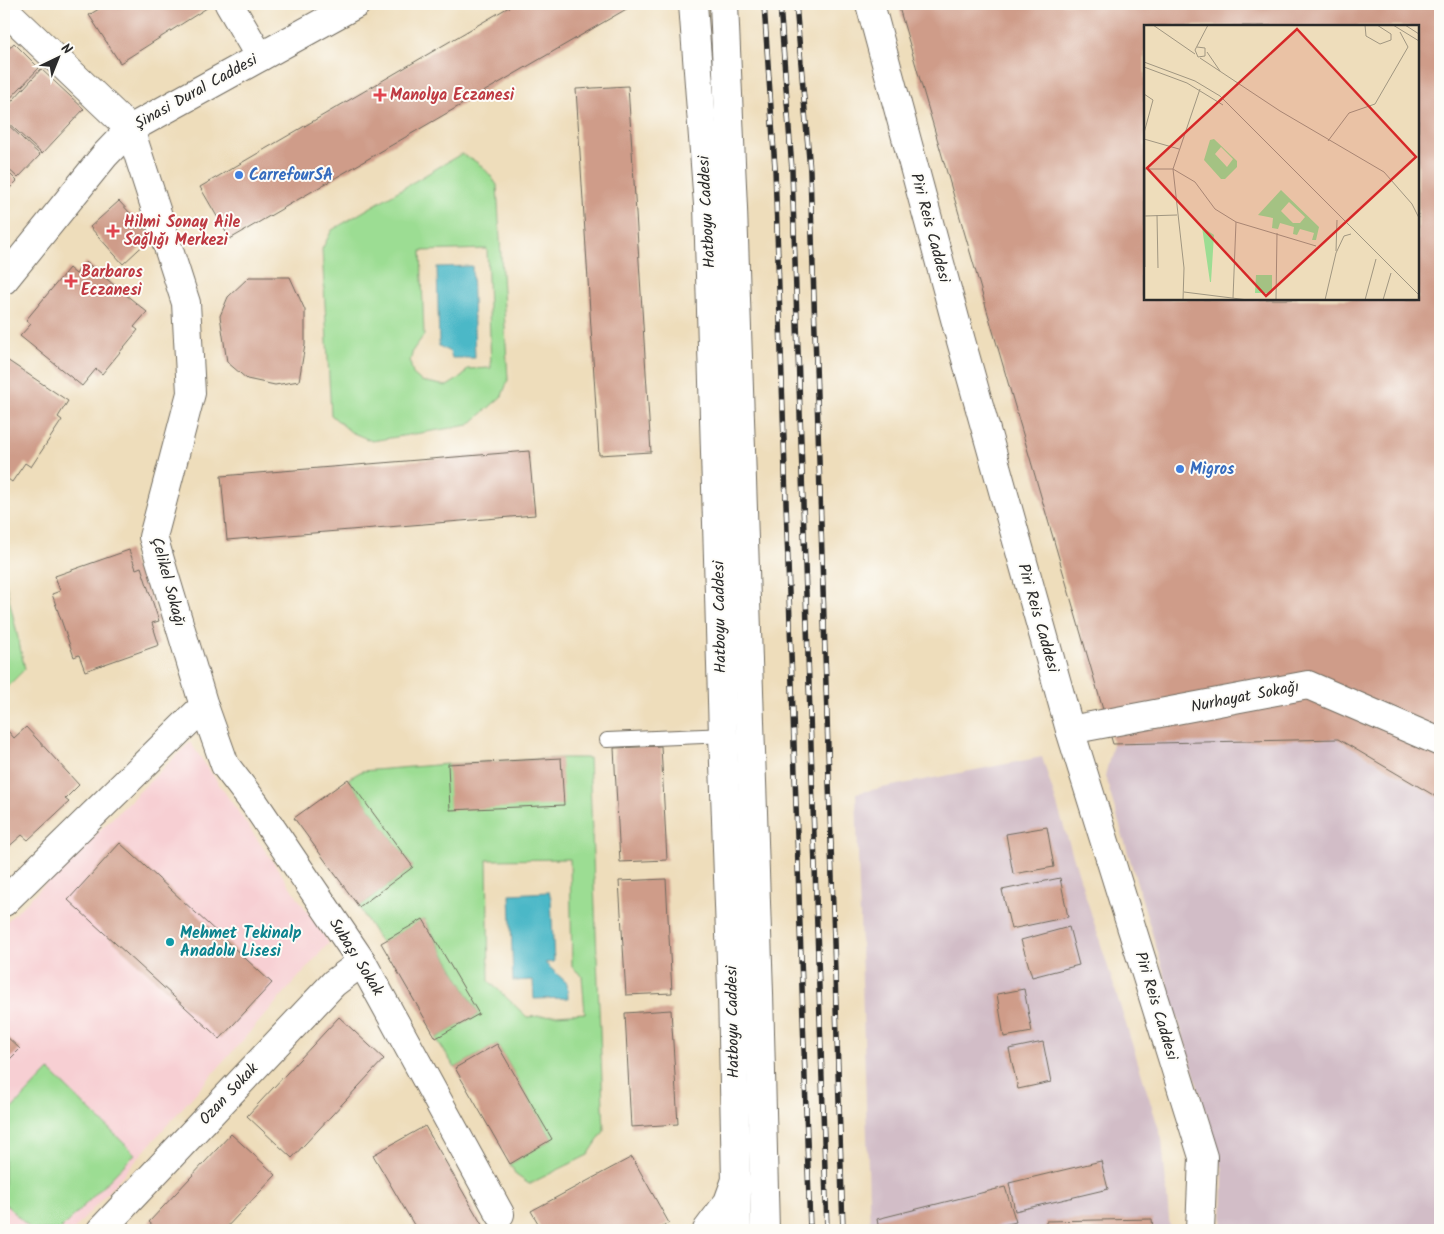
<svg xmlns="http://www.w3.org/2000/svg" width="1444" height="1234" font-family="Kalam,sans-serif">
	<rect width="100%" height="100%" fill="#fdfcf7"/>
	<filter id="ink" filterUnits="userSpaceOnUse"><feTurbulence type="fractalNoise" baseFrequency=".02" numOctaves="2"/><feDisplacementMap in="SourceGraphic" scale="10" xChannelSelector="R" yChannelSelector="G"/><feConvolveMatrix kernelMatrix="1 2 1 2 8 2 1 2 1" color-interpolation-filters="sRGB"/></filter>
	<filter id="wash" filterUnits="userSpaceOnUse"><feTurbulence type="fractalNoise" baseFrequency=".0096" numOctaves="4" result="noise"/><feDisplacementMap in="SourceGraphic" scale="20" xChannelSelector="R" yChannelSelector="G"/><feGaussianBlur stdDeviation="1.12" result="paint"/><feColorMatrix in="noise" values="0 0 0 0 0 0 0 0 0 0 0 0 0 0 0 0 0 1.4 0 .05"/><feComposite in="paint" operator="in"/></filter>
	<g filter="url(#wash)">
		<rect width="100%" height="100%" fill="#edb"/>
		<polygon fill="#f7cfd3" points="190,742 329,943 74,1230 4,1230 4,924"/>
		<g fill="#d2bdc7">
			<polygon points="1338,739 1440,799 1440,1230 1222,1230 1223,1170 1105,776 1113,744"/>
			<polygon points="1042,757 1162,1139 1170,1230 870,1230 856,793"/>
		</g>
		<g fill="#9cdd93" stroke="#64845f" fill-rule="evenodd">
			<path d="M 461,154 C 479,161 487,170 497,185 L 508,380 L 502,396 L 469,425 L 372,441 L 351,432 L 331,415 L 322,249 L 332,230 ZM 487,249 L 491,368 L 467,369 L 463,376 L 447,386 L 421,381 L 413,374 L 410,362 L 413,350 L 424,335 L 421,251 Z"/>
			<polygon points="4,576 25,669 4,690"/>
			<path d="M 561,758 L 589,758 L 604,1131 L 588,1155 L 529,1184 L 516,1175 L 510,1164 L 552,1139 L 497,1044 L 455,1068 L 436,1038 L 479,1014 L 424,919 L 381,943 L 359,907 L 413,867 L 348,779 L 362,771 L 448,764 ZM 570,859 L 572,967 L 582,976 L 585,1013 L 527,1017 L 489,981 L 487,860 Z"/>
			<polygon points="49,1070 135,1154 60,1230 32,1230 4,1203 4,1117"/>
		</g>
		<g fill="#4cb8c7" stroke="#3c7279">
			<polygon points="472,266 475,358 452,358 450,352 439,346 437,267"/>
			<polygon points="549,892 551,898 554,962 545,963 567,983 568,998 534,999 533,980 513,981 510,894"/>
		</g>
		<g id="blocks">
			<g fill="#cf9c89" fill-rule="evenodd">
				<polygon points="107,4 208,4 210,6 120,63 89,15"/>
				<polygon points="514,4 635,4 230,239 200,187"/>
				<path d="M 898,4 L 1440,4 L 1440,799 L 1338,739 L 1113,744 ZM 1145,26 L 1418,26 L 1418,299 L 1145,299 Z"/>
				<polygon points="14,43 39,68 4,105 4,54"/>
				<polygon points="41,69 84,109 42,154 4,119 4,110"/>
				<polygon points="628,86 651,452 599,455 576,89"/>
				<polygon points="4,121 40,155 18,178 4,165"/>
				<polygon points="4,168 17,181 4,194"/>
				<polygon points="119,201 152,237 123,264 90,227"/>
				<polygon points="86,262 147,312 134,327 138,330 102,374 96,369 82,386 20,336 31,324 26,320 69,268 76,274"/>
				<polygon points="249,277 290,277 305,310 305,345 299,381 275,385 247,379 227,362 220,316 228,297"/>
				<polygon points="4,358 68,401 58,417 62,420 31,467 25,463 12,482 4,476"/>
				<polygon points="529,451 535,515 227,540 221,476"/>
				<polygon points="129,550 136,569 141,567 159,621 152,623 159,645 85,671 79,655 74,657 52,594 60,591 55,576"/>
				<polygon points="26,727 79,785 65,799 69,802 28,840 22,835 5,850 4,849 4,735 8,731 14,738"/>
				<polygon points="661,746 667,860 620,862 614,748"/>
				<polygon points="561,758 564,805 450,810 448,764"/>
				<polygon points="348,779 413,867 359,907 294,818"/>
				<polygon points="1047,827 1054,867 1013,874 1006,834"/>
				<polygon points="120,843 272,983 220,1039 68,900"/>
				<polygon points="1060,878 1068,917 1011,929 1002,890"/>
				<polygon points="666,879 672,993 626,995 619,881"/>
				<polygon points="423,919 479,1014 436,1038 381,943"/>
				<polygon points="1069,927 1079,965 1032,977 1021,940"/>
				<polygon points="1024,989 1032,1032 1004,1037 997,994"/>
				<polygon points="671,1010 678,1124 631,1127 625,1013"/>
				<polygon points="339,1017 384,1059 292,1158 247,1116"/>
				<polygon points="4,1034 20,1049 4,1065"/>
				<polygon points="1043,1042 1051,1082 1018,1089 1009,1049"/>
				<polygon points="497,1044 552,1139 510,1164 455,1068"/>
				<polygon points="425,1126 485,1230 417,1230 373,1155"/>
				<polygon points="231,1134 276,1175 224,1230 158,1230 149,1222"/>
				<polygon points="632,1157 669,1223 656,1230 542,1230 531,1211"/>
				<polygon points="1101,1161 1108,1189 1015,1211 1009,1183"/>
				<polygon points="1005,1187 1016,1222 981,1230 879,1230 877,1219"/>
				<polygon points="1152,1219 1153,1230 1046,1230 1046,1221"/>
			</g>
		</g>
	</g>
	<g filter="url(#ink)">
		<use href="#blocks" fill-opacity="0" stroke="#6f695d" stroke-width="1"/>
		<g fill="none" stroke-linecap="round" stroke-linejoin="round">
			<defs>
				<polyline id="service" points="607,740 727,735"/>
				<g id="minor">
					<polyline points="229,4 260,57"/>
					<polyline points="204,706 225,765 255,804 362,962 500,1214"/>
					<polyline points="1070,730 1308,685 1440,742"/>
					<polyline points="4,902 204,706 153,537 191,393 186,303 130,129"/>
					<polyline points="101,1230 334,983 362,962"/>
				</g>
				<g id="tertiary">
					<polyline points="870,4 961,341 1070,730 1203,1157 1200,1230"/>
					<polyline points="4,9 130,129"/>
					<polyline points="4,280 105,155 130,129 356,4"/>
					<polyline points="707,1230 728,1202 736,1180"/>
				</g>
				<g id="primary">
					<polyline points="693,4 708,205 723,735 732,990 737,1230"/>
					<polyline points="724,4 733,208 759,993 765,1230"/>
				</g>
			</defs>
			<use href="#service" stroke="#6f695d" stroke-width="16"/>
			<use href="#minor" stroke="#6f695d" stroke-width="30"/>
			<use href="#tertiary" stroke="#6f695d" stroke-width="30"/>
			<use href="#primary" stroke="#6f695d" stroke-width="30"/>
			<use href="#service" stroke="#fff" stroke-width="14"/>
			<use href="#minor" stroke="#fff" stroke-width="28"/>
			<use href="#tertiary" stroke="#fff" stroke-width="28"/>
			<use href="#primary" stroke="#fff" stroke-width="28"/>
			<defs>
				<g id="rail">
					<polyline points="764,4 775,168 810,1230"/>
					<polyline points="780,4 792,170 827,1230"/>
					<polyline points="796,4 810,171 843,1230"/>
				</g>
			</defs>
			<use href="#rail" stroke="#2b2b2b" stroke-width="5.5"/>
			<use href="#rail" stroke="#fdfcf7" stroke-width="4" stroke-dasharray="11" stroke-linecap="butt"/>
		</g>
	</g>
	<g fill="#e0444e" stroke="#fdfcf7" stroke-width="2">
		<path d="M377.5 87.5h5v5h5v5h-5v5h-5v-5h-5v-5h5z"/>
		<path d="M110.5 223.5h5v5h5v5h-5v5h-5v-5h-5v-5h5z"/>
		<path d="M68.5 273.5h5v5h5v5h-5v5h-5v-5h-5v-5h5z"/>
	</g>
	<g fill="#3f7fe0" stroke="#fdfcf7" stroke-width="2">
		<circle cx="239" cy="175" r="5"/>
		<circle cx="1180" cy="469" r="5"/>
	</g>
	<circle fill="#0f9aa8" stroke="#fdfcf7" stroke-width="2" cx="170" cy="942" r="5"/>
	<g text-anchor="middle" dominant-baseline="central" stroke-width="4" stroke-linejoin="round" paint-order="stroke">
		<g font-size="16" fill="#2b2b2b" stroke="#fdfcf7">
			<text transform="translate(196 92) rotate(-29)">Şinasi Dural Caddesi</text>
			<text transform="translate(707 212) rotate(-93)">Hatboyu Caddesi</text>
			<text transform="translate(930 228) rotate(75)">Piri Reis Caddesi</text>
			<text transform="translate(168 582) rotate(75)">Çelikel Sokağı</text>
			<text transform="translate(720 617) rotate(-91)">Hatboyu Caddesi</text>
			<text transform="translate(1038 618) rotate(74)">Piri Reis Caddesi</text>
			<text transform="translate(1245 697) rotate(-11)">Nurhayat Sokağı</text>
			<text transform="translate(356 957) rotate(58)">Subaşı Sokak</text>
			<text transform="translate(1156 1006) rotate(73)">Piri Reis Caddesi</text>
			<text transform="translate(733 1022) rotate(-91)">Hatboyu Caddesi</text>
			<text transform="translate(229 1094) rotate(-47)">Ozan Sokak</text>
		</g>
		<g font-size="16" font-weight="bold" fill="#be3a42" stroke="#fdfcf7" text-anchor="start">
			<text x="390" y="95">Manolya Eczanesi</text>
			<text x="124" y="222">Hilmi Sonay Aile<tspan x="124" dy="18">Sağlığı Merkezi</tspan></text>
			<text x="81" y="272">Barbaros<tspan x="81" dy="18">Eczanesi</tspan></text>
		</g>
		<g font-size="16" font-weight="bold" fill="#366cbe" stroke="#fdfcf7" text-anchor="start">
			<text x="249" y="175">CarrefourSA</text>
			<text x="1190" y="469">Migros</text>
		</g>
		<g font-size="16" font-weight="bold" fill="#0d838f" stroke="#fdfcf7" text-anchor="start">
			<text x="180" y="933">Mehmet Tekinalp<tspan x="180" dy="18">Anadolu Lisesi</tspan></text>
		</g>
	</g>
	<g transform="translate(1144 25)">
		<rect width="275" height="275" fill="#edb"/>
		<path d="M 70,114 L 93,136 L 93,142 L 81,154 L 77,154 L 60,135 L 66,115 ZM 77,122 L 89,134 L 83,142 L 71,129 ZM 137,165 L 175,202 L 172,215 L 168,215 L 170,208 L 156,204 L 153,210 L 149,209 L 150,202 L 136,198 L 134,204 L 128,203 L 129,193 L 114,190 ZM 145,177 L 161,192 L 156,198 L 149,198 L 137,186 ZM 58,202 L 70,210 L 67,257 L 66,257 ZM 112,250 L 128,250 L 128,268 L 111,268 Z" fill="#9cdd93" fill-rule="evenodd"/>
		<path fill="none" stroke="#a09681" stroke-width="1" d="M 9,0 L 51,29M 221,0 L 222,11 L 236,19 L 247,15 L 247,9 L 233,0M 249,0 L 275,16M 261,0 L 275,9M 53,22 L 61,23 L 61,31 L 54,32 L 51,25 L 64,0M 63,27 L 76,46M 56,33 L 136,86 L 240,147 L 268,179 L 275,193M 0,37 L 51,56 L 76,71 L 275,270M 0,42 L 43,58 L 79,80M 0,69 L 9,75 L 0,108M 0,114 L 35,124M 184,116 L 205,88 L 231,79 L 264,22 L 256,7M 0,144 L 29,144 L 51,157 L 71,184 L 92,197 L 89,273M 1,144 L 1,242M 13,190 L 14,243M 1,191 L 33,190M 92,197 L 172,221M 192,226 L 193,195M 40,267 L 104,275M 39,275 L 40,243 L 29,144 L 56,64M 132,275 L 133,208M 181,275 L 192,228 L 200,211 L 207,209M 221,275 L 232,234M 239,275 L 247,248"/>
		<path fill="#d62828" fill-opacity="0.15" stroke="#d62828" stroke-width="2.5" d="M 153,4 L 272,132 L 122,271 L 3,143 Z"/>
		<rect width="275" height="275" fill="none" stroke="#2b2b2b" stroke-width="2.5"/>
	</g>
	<rect width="1444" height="1234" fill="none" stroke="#fdfcf7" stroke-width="20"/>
	<g transform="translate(58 58) rotate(43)" stroke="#fdfcf7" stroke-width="4" paint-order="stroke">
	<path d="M0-4L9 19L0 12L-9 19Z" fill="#2b2b2b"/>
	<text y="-8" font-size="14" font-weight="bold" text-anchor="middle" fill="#2b2b2b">N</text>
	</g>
</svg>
